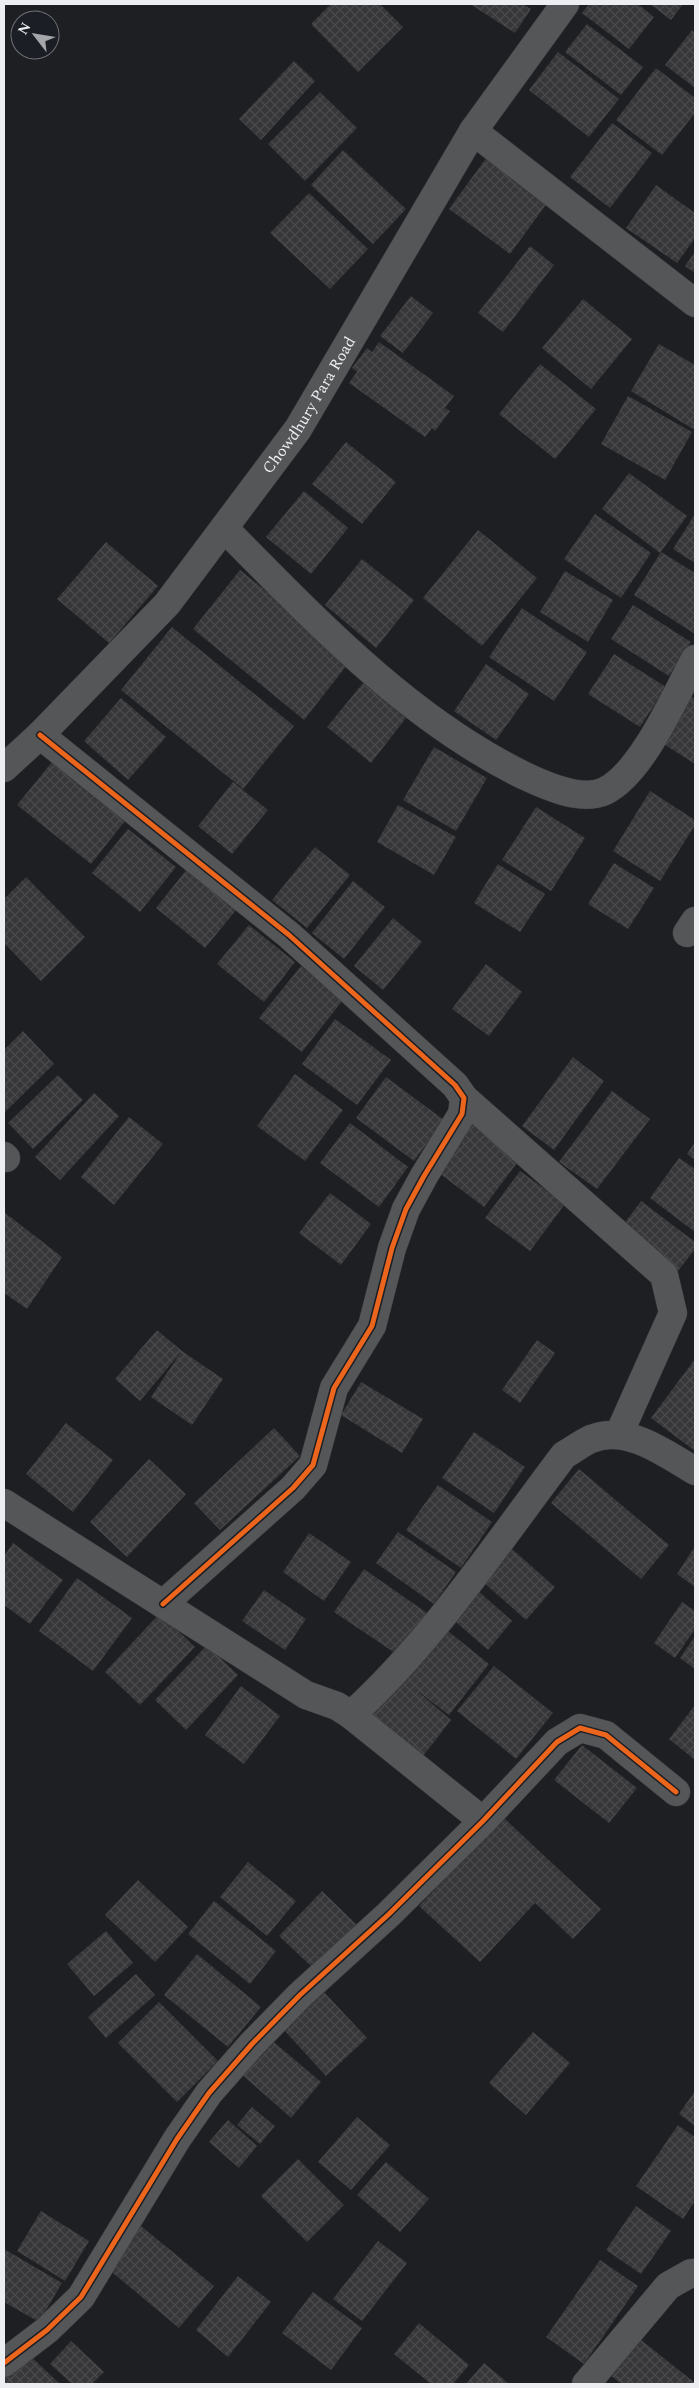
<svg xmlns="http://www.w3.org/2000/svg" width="699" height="2388" font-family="Spectral,serif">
	<defs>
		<pattern id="building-cross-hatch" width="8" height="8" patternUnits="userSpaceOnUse" patternTransform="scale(1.25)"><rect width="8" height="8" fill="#373638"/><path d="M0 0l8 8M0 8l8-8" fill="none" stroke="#4a4a4c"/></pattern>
	</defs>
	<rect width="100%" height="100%" fill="#1d1f22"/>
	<g fill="url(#building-cross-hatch)">
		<polygon points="331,4 380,4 403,27 358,72 311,24"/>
		<polygon points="470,4 522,4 531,9 515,33"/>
		<polygon points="589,4 638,4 654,17 629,49 582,13"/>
		<polygon points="650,4 683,4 671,20"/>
		<polygon points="587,24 643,67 621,95 565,52"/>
		<polygon points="692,30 695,33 695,88 665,65"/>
		<polygon points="558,52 619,99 589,137 529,90"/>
		<polygon points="294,61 315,81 261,140 239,119"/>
		<polygon points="656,68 695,98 695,113 662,155 616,120"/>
		<polygon points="320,92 357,128 305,181 268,144"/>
		<polygon points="612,123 652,153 610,208 570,177"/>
		<polygon points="343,150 406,209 373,244 311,185"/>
		<polygon points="487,157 548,202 510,254 449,209"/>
		<polygon points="656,185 695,213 695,238 677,263 626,228"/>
		<polygon points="309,193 368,249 330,289 270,233"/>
		<polygon points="530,246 554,265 503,332 478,313"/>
		<polygon points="695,252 695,273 685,266"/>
		<polygon points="411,296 433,313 403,353 380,336"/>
		<polygon points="583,299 632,339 591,389 542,348"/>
		<polygon points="379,342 454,396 445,408 450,411 435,431 432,428 425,437 349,383 357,372 352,368 367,348 372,352"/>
		<polygon points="659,344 695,365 695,426 693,429 631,391"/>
		<polygon points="540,364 596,409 555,459 499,414"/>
		<polygon points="628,396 692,432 665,480 601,444"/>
		<polygon points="346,442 396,482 362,524 312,484"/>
		<polygon points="629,473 687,516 660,553 602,509"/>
		<polygon points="304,491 348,528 311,574 266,537"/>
		<polygon points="595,514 651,553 621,598 564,559"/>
		<polygon points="695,514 695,563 673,549"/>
		<polygon points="478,530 537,578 482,646 423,598"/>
		<polygon points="106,542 158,586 109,643 57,599"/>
		<polygon points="661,552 695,573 695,634 634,595"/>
		<polygon points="362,559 414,600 376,648 325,605"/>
		<polygon points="240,570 351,660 304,720 193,629"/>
		<polygon points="565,571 613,600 588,642 540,612"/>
		<polygon points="633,605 691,642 669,676 611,639"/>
		<polygon points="522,608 587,652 554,701 489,657"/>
		<polygon points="172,627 294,726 243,789 121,690"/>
		<polygon points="614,654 666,687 640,727 588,694"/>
		<polygon points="486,664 529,694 496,740 454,711"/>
		<polygon points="363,683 406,718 371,763 327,727"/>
		<polygon points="688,695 695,699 695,764 659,741"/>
		<polygon points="121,698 166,737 128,780 84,741"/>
		<polygon points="434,747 487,778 456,831 403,800"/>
		<polygon points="52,762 125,821 91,864 17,805"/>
		<polygon points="233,782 268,810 232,854 198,826"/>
		<polygon points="650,791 695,820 695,825 660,881 613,851"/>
		<polygon points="398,805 456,837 434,875 377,842"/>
		<polygon points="536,807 585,838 551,891 502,860"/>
		<polygon points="128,829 176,867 140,912 92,873"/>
		<polygon points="315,847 350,875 307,928 272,900"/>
		<polygon points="614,863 654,888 628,929 588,904"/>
		<polygon points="498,864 545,894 520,932 474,903"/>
		<polygon points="187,869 237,909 205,948 156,908"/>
		<polygon points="26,877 85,937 41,981 4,943 4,899"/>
		<polygon points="353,881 385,907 344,959 312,933"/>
		<polygon points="393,918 422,942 383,990 354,966"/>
		<polygon points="249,925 295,962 264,1002 217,964"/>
		<polygon points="486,964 522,992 489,1036 452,1009"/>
		<polygon points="301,966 343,1000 302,1052 259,1018"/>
		<polygon points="335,1019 391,1060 357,1105 302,1064"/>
		<polygon points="23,1031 54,1064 4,1113 4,1050"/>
		<polygon points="573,1057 604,1081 554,1150 522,1126"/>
		<polygon points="295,1074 343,1110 305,1161 257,1126"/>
		<polygon points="58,1075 83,1100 33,1149 8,1123"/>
		<polygon points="386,1077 444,1120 414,1161 356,1118"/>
		<polygon points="612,1091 650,1119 597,1189 559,1162"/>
		<polygon points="94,1093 119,1116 60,1180 35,1157"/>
		<polygon points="129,1117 163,1144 114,1205 81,1177"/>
		<polygon points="471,1122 520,1159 484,1207 435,1170"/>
		<polygon points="350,1123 408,1167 379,1207 320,1163"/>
		<polygon points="695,1142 695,1160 687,1154"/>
		<polygon points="679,1158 695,1169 695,1232 650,1198"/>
		<polygon points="520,1171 565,1204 530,1251 485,1218"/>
		<polygon points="330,1193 371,1224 341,1265 299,1233"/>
		<polygon points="641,1201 695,1242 695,1249 678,1271 621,1228"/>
		<polygon points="4,1212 62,1257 27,1309 4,1293"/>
		<polygon points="157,1330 182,1351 223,1379 192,1425 151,1397 181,1352 140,1401 115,1379"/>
		<polygon points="537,1340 555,1353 520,1403 502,1390"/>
		<polygon points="695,1359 695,1451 651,1418"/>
		<polygon points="361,1382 423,1419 402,1453 341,1415"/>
		<polygon points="66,1423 113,1460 73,1512 26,1474"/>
		<polygon points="274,1428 300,1456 220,1530 194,1503"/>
		<polygon points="474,1432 525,1467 494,1513 442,1478"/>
		<polygon points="149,1459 186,1494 127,1557 90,1522"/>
		<polygon points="579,1469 669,1545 641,1579 551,1503"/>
		<polygon points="438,1485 492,1522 461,1568 406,1530"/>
		<polygon points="398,1532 456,1572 434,1604 376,1563"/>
		<polygon points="309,1533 351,1562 324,1601 283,1572"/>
		<polygon points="13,1543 63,1580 30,1624 4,1605 4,1556"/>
		<polygon points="695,1546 695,1587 677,1574"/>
		<polygon points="512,1549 555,1587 526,1620 483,1582"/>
		<polygon points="364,1569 427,1613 398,1655 334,1612"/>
		<polygon points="77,1578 132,1618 93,1671 39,1631"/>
		<polygon points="476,1589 512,1621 488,1650 450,1617"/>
		<polygon points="264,1590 306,1619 285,1650 242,1621"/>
		<polygon points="682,1602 695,1611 695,1629 675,1658 654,1643"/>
		<polygon points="160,1613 195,1647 140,1705 105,1672"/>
		<polygon points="443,1627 489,1664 449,1715 415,1689 451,1720 420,1760 368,1717"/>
		<polygon points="695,1636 695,1669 680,1658"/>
		<polygon points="207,1645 238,1675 186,1730 155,1700"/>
		<polygon points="494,1666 553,1713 516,1759 457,1711"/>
		<polygon points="241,1686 280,1716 244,1764 205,1735"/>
		<polygon points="695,1705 695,1760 669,1739"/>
		<polygon points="582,1745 637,1788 609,1823 554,1780"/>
		<polygon points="503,1817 601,1909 573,1939 535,1903 480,1962 419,1906"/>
		<polygon points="248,1862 296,1901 267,1936 220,1897"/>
		<polygon points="138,1880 188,1927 155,1962 105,1915"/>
		<polygon points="322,1891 356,1924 313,1968 279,1936"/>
		<polygon points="214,1901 276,1951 250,1984 188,1934"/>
		<polygon points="106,1931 133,1963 94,1996 67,1964"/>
		<polygon points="197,1954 261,2007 228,2047 164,1995"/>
		<polygon points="136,1974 155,1995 106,2038 88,2017"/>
		<polygon points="323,1991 367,2038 326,2076 283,2029"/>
		<polygon points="159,2002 218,2061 177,2102 118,2043"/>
		<polygon points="533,2032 570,2063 526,2115 489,2083"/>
		<polygon points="269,2038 321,2082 291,2118 240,2073"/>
		<polygon points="695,2091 695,2126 679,2114"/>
		<polygon points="252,2107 275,2126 260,2144 237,2125"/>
		<polygon points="357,2117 390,2145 351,2190 318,2162"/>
		<polygon points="228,2120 257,2146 239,2168 209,2142"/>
		<polygon points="678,2125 695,2137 695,2201 683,2219 636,2186"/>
		<polygon points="298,2159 344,2205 307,2242 261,2196"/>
		<polygon points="386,2162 429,2199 400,2232 357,2195"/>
		<polygon points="636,2206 671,2231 641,2274 606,2250"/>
		<polygon points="41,2211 89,2241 65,2281 17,2251"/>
		<polygon points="141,2226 214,2286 179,2328 107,2268"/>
		<polygon points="378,2241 407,2263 362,2321 333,2299"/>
		<polygon points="4,2249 62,2283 39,2322 4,2302"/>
		<polygon points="600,2260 638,2286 584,2364 546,2337"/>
		<polygon points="238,2276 271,2302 228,2357 196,2330"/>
		<polygon points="313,2292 362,2328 331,2370 282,2333"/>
		<polygon points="419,2323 469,2365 453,2384 431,2384 394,2354"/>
		<polygon points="640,2339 695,2383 694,2384 622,2384 611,2376"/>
		<polygon points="71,2341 104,2372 92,2384 72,2384 50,2364"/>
		<polygon points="25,2351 60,2384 4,2384 4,2374"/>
		<polygon points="484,2363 509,2384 466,2384"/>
	</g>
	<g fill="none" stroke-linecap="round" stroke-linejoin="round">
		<defs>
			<g id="minor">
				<polyline points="473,131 695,303"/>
				<path d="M 224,528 C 315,620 408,719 525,776 C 546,786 582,802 605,791 C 642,773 675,696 695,659"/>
				<polyline points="40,735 289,935 455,1085 464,1098 462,1114 424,1176 406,1209 392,1248 372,1326 334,1388 313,1465 293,1488 163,1604"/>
				<path id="s1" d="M 4,768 L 40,735 L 167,604 L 298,429 L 473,131 L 565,4"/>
				<polyline points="687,933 695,921"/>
				<polyline points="464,1098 664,1275 673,1313 619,1434"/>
				<polyline points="4,1156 6,1158"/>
				<path d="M 4,1503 L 306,1695 L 337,1706 L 351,1715 C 432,1642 498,1542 564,1455 C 573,1450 582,1443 591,1439 C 627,1424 666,1454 695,1471"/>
				<polyline points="351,1715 483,1821"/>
				<polyline points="4,2363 47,2330 81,2297 177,2139 209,2093 252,2044 300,1995 389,1914 483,1821 557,1742 580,1728 606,1735 676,1792"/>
				<polyline points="586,2384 668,2286 691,2273 695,2273"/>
			</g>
		</defs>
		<use href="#minor" stroke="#383a3d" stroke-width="29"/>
		<use href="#minor" stroke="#555658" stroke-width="28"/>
		<defs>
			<g id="cycleway">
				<polyline points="40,735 289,935 455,1085 464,1098 462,1114 424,1176 406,1209 392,1248 372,1326 334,1388 313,1465 293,1488 163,1604"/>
				<polyline points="4,2363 47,2330 81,2297 177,2139 209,2093 252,2044 300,1995 389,1914 483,1821 557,1742 580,1728 606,1735 676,1792"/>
			</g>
		</defs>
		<use href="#cycleway" stroke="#1b1e24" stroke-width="8"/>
		<use href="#cycleway" stroke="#eb651d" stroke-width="5"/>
	</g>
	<g text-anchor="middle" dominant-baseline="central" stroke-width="4" stroke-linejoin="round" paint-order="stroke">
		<g font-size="16" fill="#eceef2" stroke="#1b1e24">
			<text stroke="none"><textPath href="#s1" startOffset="476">Chowdhury Para Road</textPath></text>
		</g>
	</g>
	<rect width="699" height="2388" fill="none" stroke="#eceef2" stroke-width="10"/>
	<g transform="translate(35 35) rotate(301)"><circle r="24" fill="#1b1e24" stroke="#6f7176"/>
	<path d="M0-4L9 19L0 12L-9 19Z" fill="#a4a6a9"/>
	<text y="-8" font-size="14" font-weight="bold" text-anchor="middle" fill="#eceef2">N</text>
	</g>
</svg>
